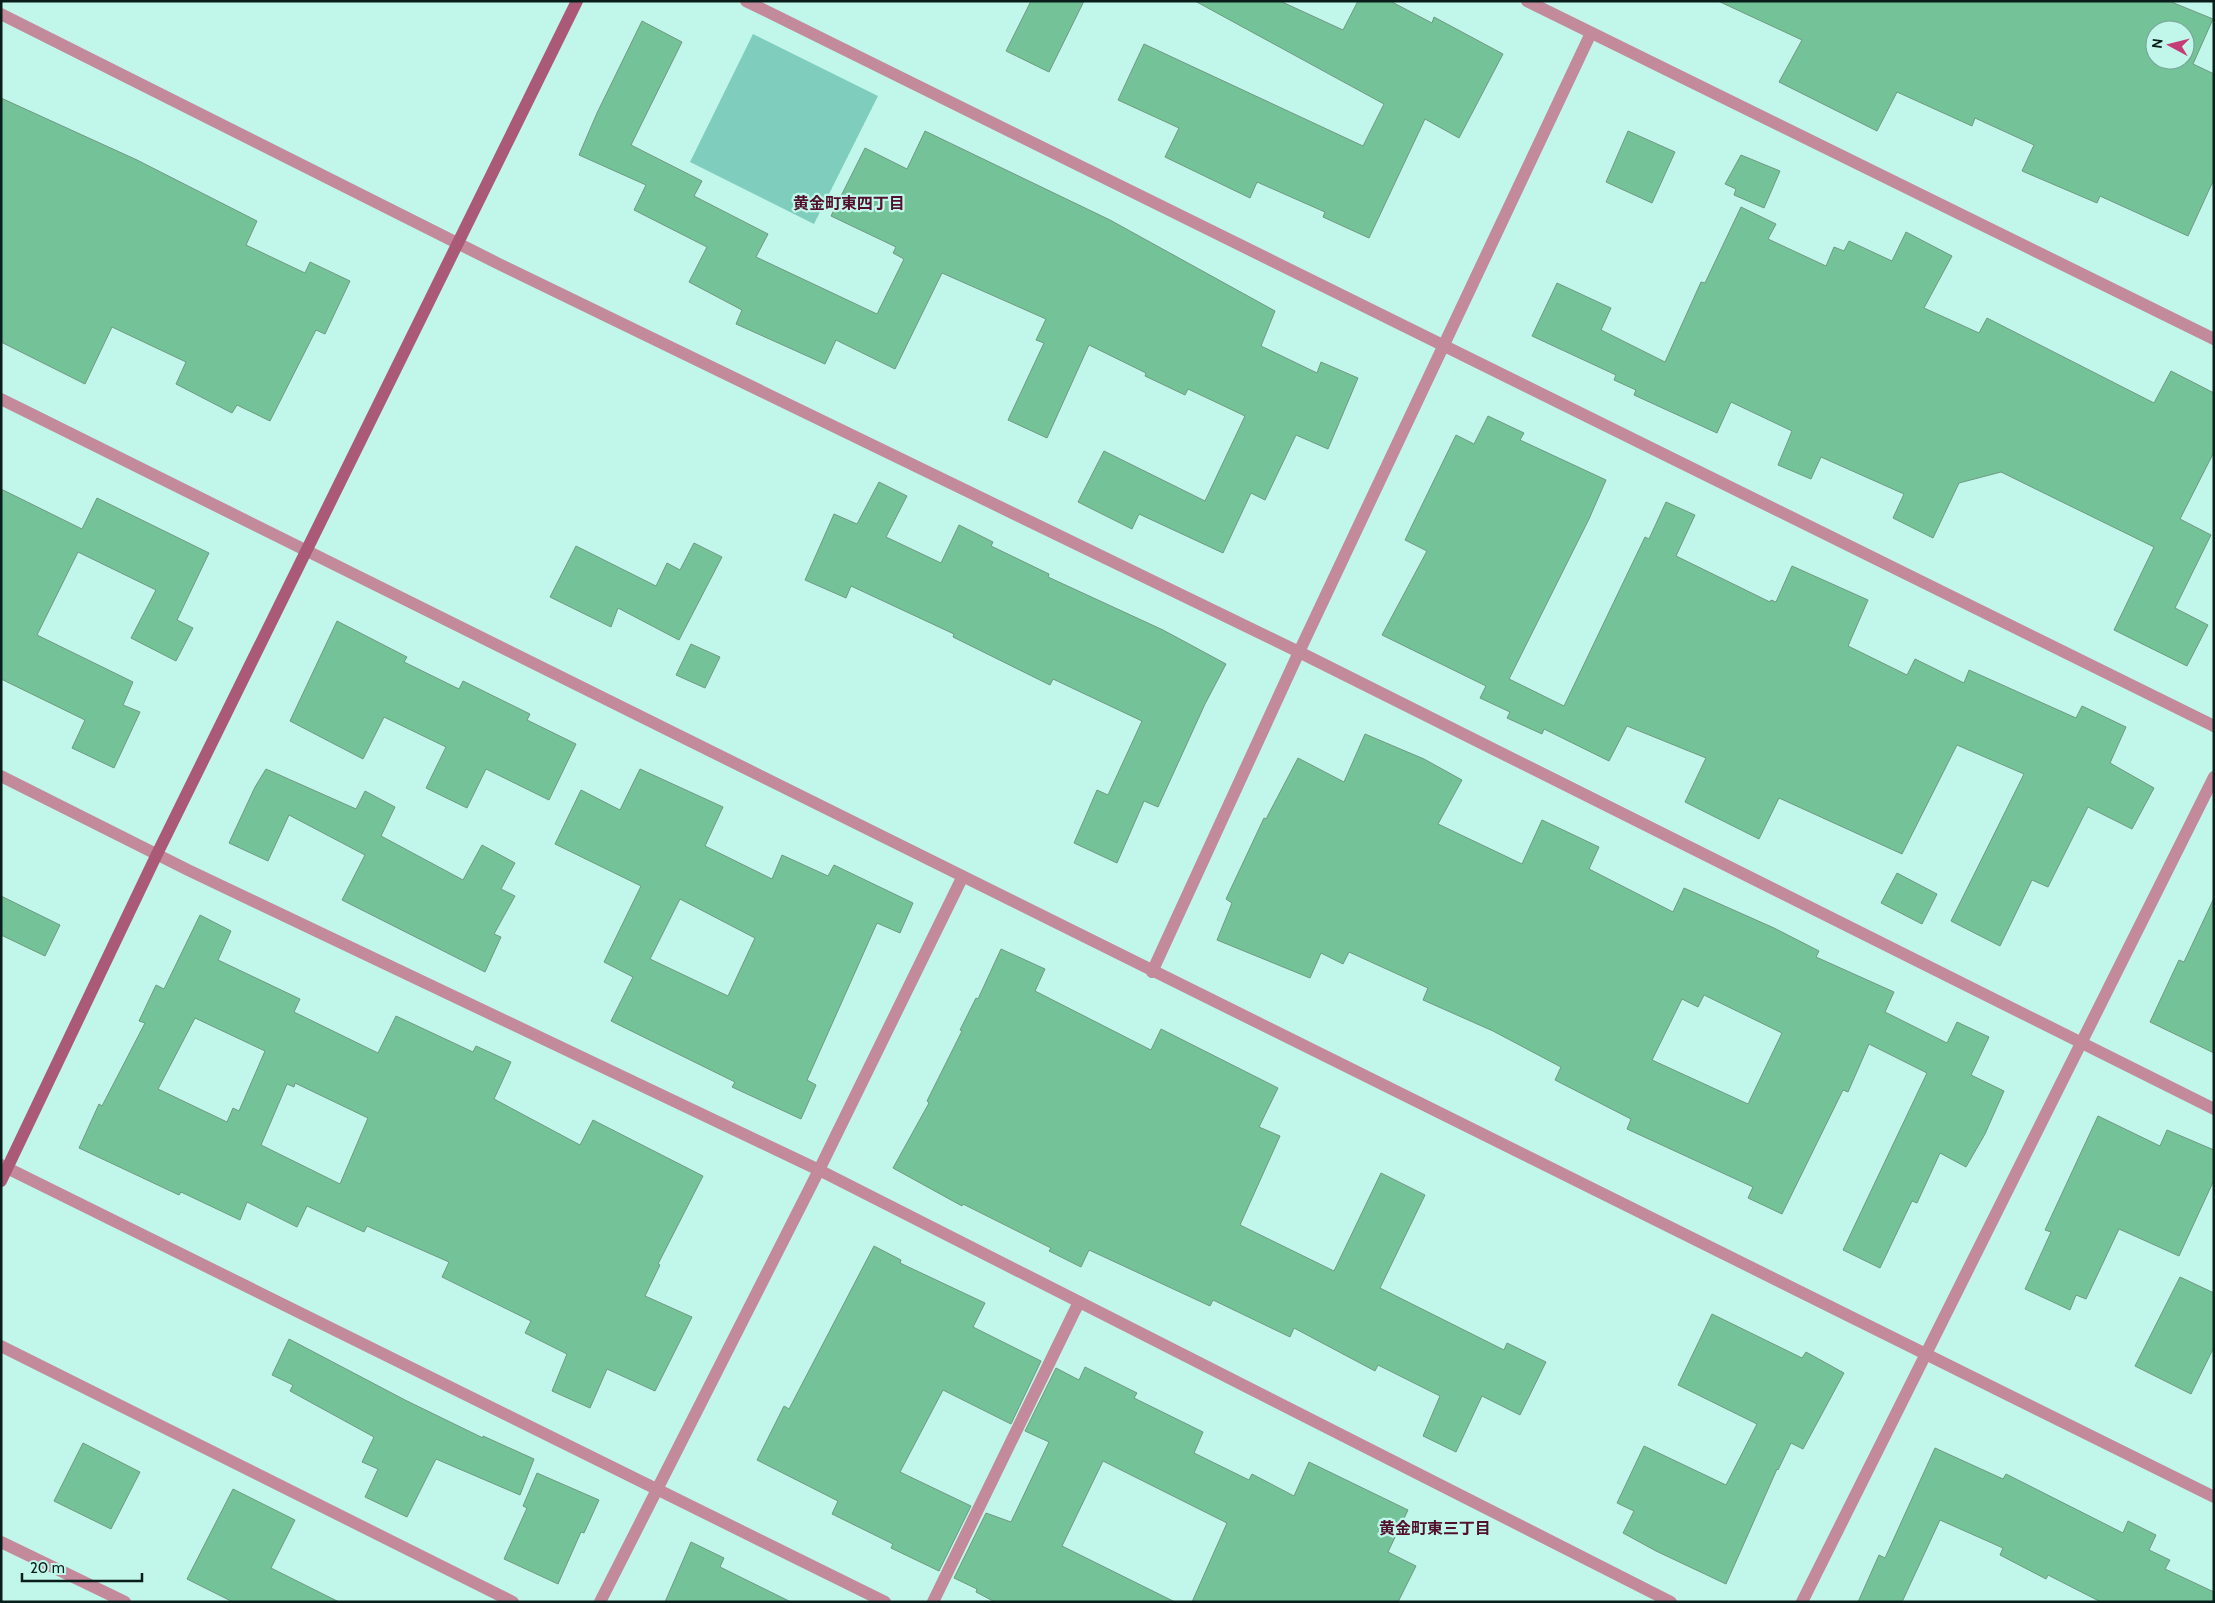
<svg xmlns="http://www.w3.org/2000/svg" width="2215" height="1603" font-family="Cabin,'Noto Sans JP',sans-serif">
	<rect width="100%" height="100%" fill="#c1f7ea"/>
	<polygon fill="#7fcebd" points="753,34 878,96 814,224 690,162"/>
	<g fill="#74c398" stroke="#709981" fill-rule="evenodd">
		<polygon points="1031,1 1084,1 1049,72 1006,51"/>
		<polygon points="1195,1 1280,1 1343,30 1358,1 1390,1 1432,23 1434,17 1503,54 1459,138 1425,119 1369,238 1323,217 1325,212 1257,182 1250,198 1165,157 1179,128 1118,100 1144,44 1363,146 1384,104"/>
		<path d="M 1718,1 L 2169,1 L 2213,19 L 2193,64 L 2214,74 L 2214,179 L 2188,236 L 2100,196 L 2097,203 L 2022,171 L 2034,145 L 1975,118 L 1972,126 L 1897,92 L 1877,131 L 1779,82 L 1802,40 ZM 2155,30 L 2185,30 L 2185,60 L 2155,60 Z"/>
		<polygon points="642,21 682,42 631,145 702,181 694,196 768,234 756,257 877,314 904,259 893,253 896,247 831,216 865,148 907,169 925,131 1110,220 1275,311 1261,346 1317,373 1321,362 1358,378 1328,449 1296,435 1265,500 1251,493 1223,553 1139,514 1132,529 1078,502 1104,451 1205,501 1245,416 1188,389 1185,395 1145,376 1146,373 1089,345 1047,438 1008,420 1044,343 1036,340 1046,319 942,273 895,369 836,340 825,364 736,324 742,310 689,282 707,247 634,210 646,185 579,155 597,113"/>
		<polygon points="1,98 137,160 257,221 246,245 305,273 310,262 350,281 325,334 316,330 270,421 237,405 232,413 176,384 186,362 112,327 85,384 1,342"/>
		<polygon points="1628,131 1675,152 1652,203 1606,182"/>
		<polygon points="1741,155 1780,171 1764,208 1734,195 1736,189 1725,184"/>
		<polygon points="1741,207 1776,224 1768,239 1826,266 1834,247 1844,251 1849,241 1892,261 1906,232 1952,256 1924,308 1979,333 1987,318 2154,403 2171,371 2214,393 2214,452 2180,519 2211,535 2175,608 2208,625 2187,666 2114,630 2154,547 2001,472 1959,483 1933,538 1893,518 1904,494 1821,457 1811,479 1778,465 1792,431 1731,402 1717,433 1634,395 1636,390 1614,380 1616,375 1532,336 1557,283 1611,308 1601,330 1665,362 1701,282 1705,283"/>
		<polygon points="1488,416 1524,433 1520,440 1606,480 1589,519 1509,679 1564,706 1645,537 1649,539 1666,502 1695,515 1676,556 1770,602 1771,600 1776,602 1792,566 1868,600 1848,646 1907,675 1915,659 1964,683 1969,670 2076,718 2082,706 2126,727 2110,763 2154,788 2132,829 2088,807 2048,887 2032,880 2000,946 1951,921 2024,774 1957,745 1902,854 1779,798 1759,839 1685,802 1706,758 1627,726 1609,761 1544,729 1542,734 1507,718 1510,712 1480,698 1486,686 1382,635 1427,551 1405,540 1456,435 1474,444"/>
		<polygon points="879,482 907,496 886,537 941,563 959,525 993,542 991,546 1049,574 1048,577 1163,630 1226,664 1205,704 1158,807 1144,801 1117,863 1074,843 1097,790 1108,795 1142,721 1053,679 1050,685 953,637 954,634 851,586 846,598 805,580 834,514 857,524"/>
		<polygon points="1,489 82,529 97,498 209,553 177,620 193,628 176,661 131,638 156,590 78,552 37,635 133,682 123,705 140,712 114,768 72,748 85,720 1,679"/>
		<polygon points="694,543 722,557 679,640 618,608 611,627 550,597 576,546 656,586 667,563 680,570"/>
		<polygon points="337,621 407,657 404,662 459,689 463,681 530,714 527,720 576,744 549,800 486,769 467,808 426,788 446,747 384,717 363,759 290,721"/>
		<polygon points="691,644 720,657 705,688 676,675"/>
		<path d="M 1365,734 L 1424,759 L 1462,780 L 1438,824 L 1522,864 L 1542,820 L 1599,847 L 1589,869 L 1673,912 L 1684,888 L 1774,928 L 1819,951 L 1816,957 L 1894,992 L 1885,1012 L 1947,1043 L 1957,1022 L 1989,1037 L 1971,1075 L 2004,1091 L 1985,1134 L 1966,1167 L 1940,1153 L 1917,1203 L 1912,1201 L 1880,1268 L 1843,1250 L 1927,1073 L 1869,1044 L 1848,1092 L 1843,1090 L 1782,1214 L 1748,1198 L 1753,1187 L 1627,1129 L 1631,1119 L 1555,1080 L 1561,1067 L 1493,1031 L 1423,1000 L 1428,988 L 1349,952 L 1343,964 L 1321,953 L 1310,978 L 1217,940 L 1232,903 L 1226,899 L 1264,818 L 1266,819 L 1298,758 L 1344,782 ZM 1704,995 L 1782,1033 L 1748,1104 L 1652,1060 L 1682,999 L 1698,1007 Z"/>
		<polygon points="266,769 356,809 365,791 395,807 381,836 463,880 482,845 515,863 501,889 515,896 494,934 501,937 485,972 342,900 365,855 289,815 268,861 229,843 255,787"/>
		<path d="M 640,769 L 723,807 L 705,846 L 772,879 L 782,855 L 828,876 L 834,865 L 913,903 L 900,933 L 877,923 L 807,1080 L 816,1085 L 801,1119 L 732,1087 L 735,1082 L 611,1021 L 633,977 L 604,962 L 641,886 L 555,844 L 581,790 L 620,810 ZM 680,899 L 755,938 L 728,996 L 650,959 Z"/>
		<polygon points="1897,873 1937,894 1922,924 1881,903"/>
		<polygon points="1,896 60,925 45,956 1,935"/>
		<polygon points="2214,898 2214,1053 2150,1022 2179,960 2184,962"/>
		<path d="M 200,915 L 231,931 L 218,960 L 300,999 L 294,1012 L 378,1053 L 396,1016 L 473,1052 L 476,1046 L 511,1062 L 494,1099 L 580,1145 L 593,1120 L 703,1176 L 658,1264 L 660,1265 L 645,1296 L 692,1317 L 655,1391 L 607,1369 L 590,1408 L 552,1391 L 567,1354 L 525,1333 L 531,1321 L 442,1277 L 449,1262 L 367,1226 L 364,1232 L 307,1206 L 297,1227 L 247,1202 L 240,1220 L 181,1192 L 179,1195 L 79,1148 L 99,1104 L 102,1106 L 145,1023 L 139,1021 L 156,985 L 164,989 ZM 195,1018 L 265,1051 L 239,1111 L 233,1108 L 227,1122 L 158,1089 ZM 295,1083 L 368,1118 L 340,1184 L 261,1145 L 287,1084 L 294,1087 Z"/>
		<polygon points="1001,949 1045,969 1035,991 1151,1050 1161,1029 1278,1088 1259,1127 1280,1136 1240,1225 1334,1271 1381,1173 1425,1195 1380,1288 1504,1350 1507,1343 1546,1362 1520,1415 1482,1396 1456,1452 1423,1436 1440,1396 1378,1365 1375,1371 1294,1328 1290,1337 1213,1300 1210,1306 1089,1250 1081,1267 1049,1251 1051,1248 963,1204 962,1206 893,1168 929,1103 927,1101 962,1031 960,1030 976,998 978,999"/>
		<polygon points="2098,1116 2160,1146 2167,1130 2214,1150 2214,1180 2179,1256 2119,1229 2086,1299 2076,1295 2070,1310 2025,1289 2051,1232 2045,1230"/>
		<polygon points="874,1246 901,1260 900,1263 985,1303 973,1327 1041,1361 1011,1424 943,1390 900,1472 971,1506 939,1571 891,1548 893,1544 832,1514 838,1501 757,1460 784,1406 789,1409"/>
		<polygon points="2180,1277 2214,1293 2214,1347 2191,1394 2135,1366"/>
		<polygon points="1712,1314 1802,1358 1806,1352 1844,1373 1803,1449 1791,1443 1778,1470 1777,1469 1726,1584 1656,1551 1623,1533 1634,1511 1617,1503 1644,1446 1726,1485 1757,1424 1678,1385"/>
		<polygon points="289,1339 405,1400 483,1438 483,1436 534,1459 520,1495 436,1459 407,1517 365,1497 378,1469 362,1462 374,1437 290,1391 293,1385 272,1375"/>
		<polygon points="1085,1367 1137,1393 1134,1398 1203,1432 1194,1453 1249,1480 1252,1474 1294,1496 1309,1462 1408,1510 1388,1552 1416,1566 1398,1602 1192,1602 1227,1523 1103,1461 1062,1546 1175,1602 995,1602 976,1592 977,1589 954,1578 986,1513 1011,1522 1049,1442 1025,1431 1056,1368 1079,1380"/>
		<polygon points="83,1443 140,1472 111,1529 54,1501"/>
		<polygon points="1935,1448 2003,1479 2006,1474 2123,1533 2128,1521 2156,1535 2149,1550 2170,1560 2165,1569 2214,1592 2214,1602 2101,1602 2048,1575 2046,1579 2000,1555 2003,1548 1940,1520 1902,1602 1858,1602 1879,1555 1885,1558"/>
		<polygon points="537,1473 599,1500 584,1533 581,1532 558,1584 504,1559 527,1508 523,1506"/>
		<polygon points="233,1489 295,1520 271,1568 339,1602 233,1602 187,1579"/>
		<polygon points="691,1542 724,1558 720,1567 791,1602 665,1602"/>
	</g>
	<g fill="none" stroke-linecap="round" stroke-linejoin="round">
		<polyline stroke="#c28a9b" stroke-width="12" points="933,1602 1079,1302"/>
		<g stroke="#c28a9b" stroke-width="12">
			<polyline points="746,1 2214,726"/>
			<polyline points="1527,1 2214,339"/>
			<polyline points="1,14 499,264 1299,652 2214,1109"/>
			<path d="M 1,399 C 738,766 1473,1137 2214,1497"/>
			<polyline points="1,776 188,870 819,1170 1671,1602"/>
			<polyline points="1152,972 1299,652 1591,33"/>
			<polyline points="1,1165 885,1602"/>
			<polyline points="1,1346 513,1602"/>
			<polyline points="1,1542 125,1602"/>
			<polyline points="600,1602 819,1170 961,880"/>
			<polyline points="1802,1602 2214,777"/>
		</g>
		<polyline stroke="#aa5a76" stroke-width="12" points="1,1181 157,854 577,1"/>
	</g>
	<g text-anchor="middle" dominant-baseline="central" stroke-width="4.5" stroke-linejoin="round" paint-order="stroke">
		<g font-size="16" font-weight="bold" fill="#52102c" stroke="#c1f7ea">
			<text x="849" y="203">黄金町東四丁目</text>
			<text x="1435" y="1528">黄金町東三丁目</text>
		</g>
	</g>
	<rect width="2215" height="1603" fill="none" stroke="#091e1a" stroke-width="5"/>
	<g transform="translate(2170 45) rotate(277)"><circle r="24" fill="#c1f7ea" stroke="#77a097"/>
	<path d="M0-4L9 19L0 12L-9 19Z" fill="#c63c76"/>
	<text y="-8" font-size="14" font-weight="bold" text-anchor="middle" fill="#091e1a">N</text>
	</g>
	<path d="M22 1573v8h120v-8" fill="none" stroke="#091e1a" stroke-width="2.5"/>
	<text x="30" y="1573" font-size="15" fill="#091e1a" stroke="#c1f7ea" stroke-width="4" paint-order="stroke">20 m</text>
</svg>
